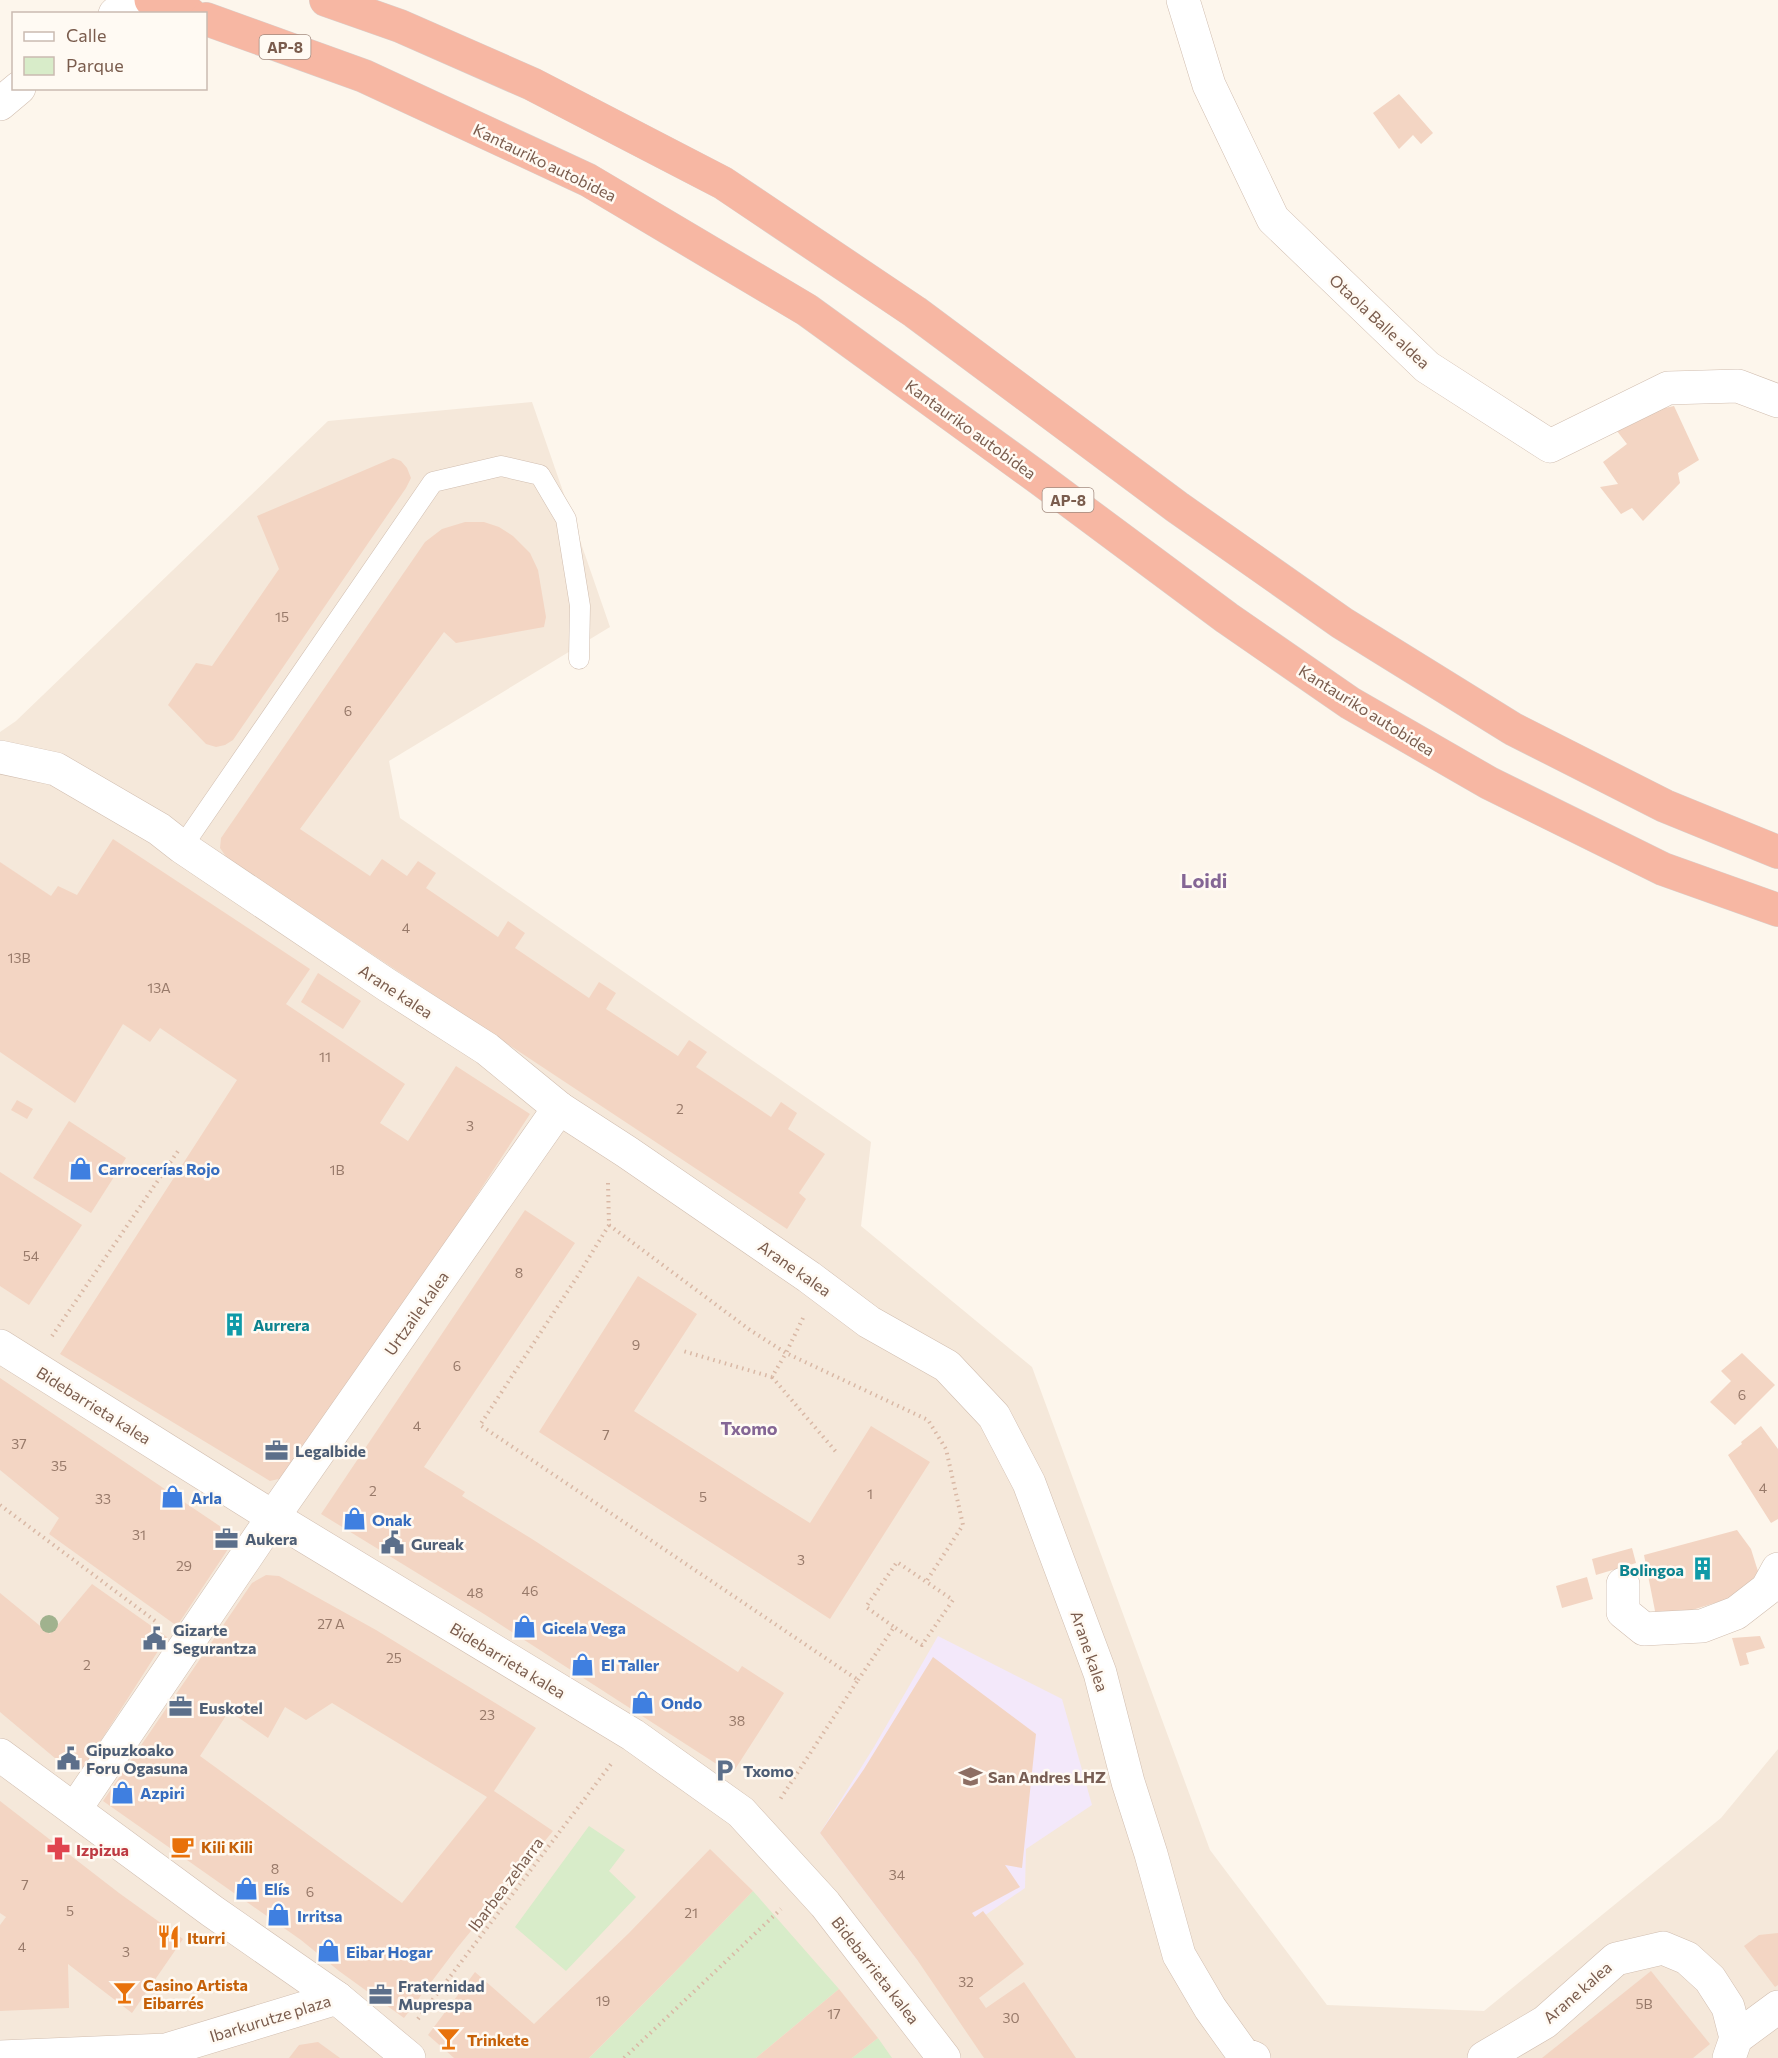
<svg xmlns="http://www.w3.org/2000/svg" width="1778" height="2058" font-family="Commissioner,sans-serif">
	<rect width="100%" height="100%" fill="#fdf6ec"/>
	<polygon fill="#f5e8da" points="532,402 610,627 389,761 400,818 871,1142 861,1226 1032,1367 1210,1850 1327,2005 1484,2011 1721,1818 1778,1749 1778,2058 0,2058 0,732 16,721 328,421"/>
	<polygon fill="#f3e8fa" points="938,1636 1062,1699 1092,1805 1026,1849 1025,1888 918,1961 820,1833 874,1747"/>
	<g fill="#d8ecc9">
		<polygon points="589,1826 625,1850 609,1871 636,1897 566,1971 515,1927"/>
		<polygon points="753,1891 839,1989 756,2058 589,2058 670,1977"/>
		<polygon points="878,2038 892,2058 852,2058"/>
	</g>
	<g fill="#f3d5c3" fill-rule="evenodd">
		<polygon points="1399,94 1433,133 1421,144 1413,135 1399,149 1373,113"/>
		<polygon points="1674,406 1699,460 1678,473 1680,483 1643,521 1632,508 1621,514 1600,487 1618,484 1603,462 1627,444 1617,431 1643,413"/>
		<polygon points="393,458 401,461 407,468 411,478 406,488 233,740 225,745 216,747 206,744 168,705 196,663 212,666 279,569 257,516"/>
		<polygon points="465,522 484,522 499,527 513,536 530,553 538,570 546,617 544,627 456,643 444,632 300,829 370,876 382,859 407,876 418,861 436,873 426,888 498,937 508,921 525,933 515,948 589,998 599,982 616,993 606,1009 678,1056 689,1040 707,1052 696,1067 771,1117 781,1102 797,1113 788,1129 825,1154 799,1193 806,1199 787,1229 227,858 220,848 221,838 425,542 442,529"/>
		<polygon points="113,839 310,969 286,1004 405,1084 380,1123 408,1141 456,1066 530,1114 412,1294 287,1477 270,1481 60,1354 237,1080 160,1028 150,1042 123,1024 75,1103 0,1052 0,862 51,896 58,886 77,895"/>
		<polygon points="318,973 361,1001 343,1029 301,1002"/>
		<polygon points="17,1100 33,1109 27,1119 11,1110"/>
		<polygon points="69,1121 126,1158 91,1213 33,1178"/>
		<polygon points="0,1172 82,1225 29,1305 0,1286"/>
		<polygon points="525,1210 575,1243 424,1467 465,1492 462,1496 532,1539 738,1672 742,1666 784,1693 732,1774 484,1614 321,1514"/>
		<polygon points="638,1276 697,1314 634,1411 770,1498 810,1523 871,1426 930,1462 830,1619 539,1432"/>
		<polygon points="1742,1353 1775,1385 1735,1425 1710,1402 1731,1381 1721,1371"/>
		<polygon points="0,1378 236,1537 177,1626 49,1534 59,1518 0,1470"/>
		<polygon points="1761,1426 1778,1449 1778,1519 1771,1523 1728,1455 1742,1444 1741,1442"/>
		<polygon points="1737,1530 1751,1549 1762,1584 1750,1592 1657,1621 1644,1555"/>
		<polygon points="1632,1548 1636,1563 1596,1575 1592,1559"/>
		<path d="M 266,1575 L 279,1576 L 376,1630 L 536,1728 L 494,1791 L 553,1831 L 457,1948 L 404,2018 L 339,1971 L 301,1940 L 103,1801 L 252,1583 ZM 332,1703 L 487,1797 L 402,1903 L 200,1756 L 229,1711 L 268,1738 L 285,1707 L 306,1720 Z"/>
		<polygon points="1587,1577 1593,1599 1562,1608 1556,1586"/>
		<polygon points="92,1584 167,1637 84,1767 68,1769 0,1712 0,1593 50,1634"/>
		<polygon points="1760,1636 1765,1648 1746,1653 1749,1664 1740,1666 1732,1638"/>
		<polygon points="933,1657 1036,1734 1022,1868 1005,1865 1020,1887 972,1913 975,1917 983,1911 1024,1964 979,1998 986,2008 1024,1982 1076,2058 984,2058 918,1961 820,1833 864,1769"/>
		<polygon points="0,1801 119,1893 183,1939 132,2013 68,1964 69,2008 0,2011 0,1925 6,1917 0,1913"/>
		<polygon points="710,1849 753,1891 670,1977 589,2058 454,2058 428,2035 475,1972 534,2024 629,1933"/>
		<polygon points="1778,1933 1778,1985 1775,1987 1744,1946 1759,1935"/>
		<polygon points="1651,1971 1710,2044 1693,2058 1542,2058"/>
		<polygon points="839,1989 878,2038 852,2058 756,2058"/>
		<polygon points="318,2042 340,2058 289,2058 299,2045"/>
	</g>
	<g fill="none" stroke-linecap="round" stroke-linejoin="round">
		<defs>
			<polyline id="service" points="182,847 433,482 501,466 540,475 566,519 580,606 579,659"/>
			<g id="minor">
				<polyline points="1183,0 1209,85 1273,219 1427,367 1550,446 1668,388 1738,386 1778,401"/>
				<polyline points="115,14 131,0"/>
				<polyline points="0,104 19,88"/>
				<polyline points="0,757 56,769 159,829 182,847 387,985 487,1049 559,1108 627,1152 809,1277 869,1322 947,1366 994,1416 1029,1483 1100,1673 1128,1782 1151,1854 1179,1955 1210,2008 1243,2054 1254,2058"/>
				<polyline points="1623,1584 1623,1612 1644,1629 1702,1626 1736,1613 1767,1589 1778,1569"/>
				<polyline points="75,1809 273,1517 559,1108"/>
				<polyline points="0,2057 166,2050 337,1998"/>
				<polyline points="1484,2058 1545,2022 1616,1959 1663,1948 1687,1958 1710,1979 1728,2007 1736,2038"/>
				<polyline points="1729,2058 1736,2038 1778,2007"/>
			</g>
			<g id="tertiary">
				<polyline points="0,1346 273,1517 633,1735 741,1812 825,1904 944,2058"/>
				<polyline points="0,1755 212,1911 337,1998 409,2058"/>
			</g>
			<g id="motorway">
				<polyline points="151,0 190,14"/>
				<polyline points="326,0 400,26 532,84 723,183 915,312 1177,507 1342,623 1513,729 1665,806 1778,852"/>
				<polyline points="206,19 364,76 588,180 807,310 1040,479 1227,618 1350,703 1489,783 1663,869 1778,910"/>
			</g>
		</defs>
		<use href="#service" stroke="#d1beb0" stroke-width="21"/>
		<use href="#minor" stroke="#d1beb0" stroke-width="34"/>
		<use href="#tertiary" stroke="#d1beb0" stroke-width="34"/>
		<use href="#motorway" stroke="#dad1cd" stroke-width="34"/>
		<g stroke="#d9b8a5" stroke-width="4" stroke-dasharray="1.5 4.5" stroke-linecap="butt">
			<polyline points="608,1183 609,1225 577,1277 480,1425 858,1680 779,1801"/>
			<polyline points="609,1225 750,1330 786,1353 772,1377 683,1351"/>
			<polyline points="803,1318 786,1353 928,1420 946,1449 963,1525 926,1582"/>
			<polyline points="52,1336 178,1151"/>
			<polyline points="772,1377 837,1453"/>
			<polyline points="0,1505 158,1623"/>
			<polyline points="858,1680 894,1627 922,1645 953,1600 897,1562 866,1607 894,1627"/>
			<polyline points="418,2019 611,1764"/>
			<polyline points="624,2058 781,1909"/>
		</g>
		<use href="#service" stroke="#fff" stroke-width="20"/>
		<use href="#minor" stroke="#fff" stroke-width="33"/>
		<use href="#tertiary" stroke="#fff" stroke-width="33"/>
		<use href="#motorway" stroke="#f7b7a3" stroke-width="33"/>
	</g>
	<circle fill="#a0b28e" cx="49" cy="1624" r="9"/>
	<defs>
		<symbol id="shop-bare" viewBox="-9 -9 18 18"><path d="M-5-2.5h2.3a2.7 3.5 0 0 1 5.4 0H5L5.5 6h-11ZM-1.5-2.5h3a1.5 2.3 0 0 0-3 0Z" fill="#3f7fe0" stroke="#fffaf3" stroke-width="2.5" paint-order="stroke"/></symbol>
		<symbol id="building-bare" viewBox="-9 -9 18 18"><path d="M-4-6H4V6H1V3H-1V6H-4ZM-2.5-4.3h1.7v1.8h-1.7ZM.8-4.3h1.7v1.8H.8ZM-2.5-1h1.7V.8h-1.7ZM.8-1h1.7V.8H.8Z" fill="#0f9aa8" stroke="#fffaf3" stroke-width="2.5" paint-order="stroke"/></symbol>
		<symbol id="office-bare" viewBox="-9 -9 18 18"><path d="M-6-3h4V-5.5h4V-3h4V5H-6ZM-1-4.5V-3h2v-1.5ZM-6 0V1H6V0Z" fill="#5c6f8a" stroke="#fffaf3" stroke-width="2.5" paint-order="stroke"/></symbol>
		<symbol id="civic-bare" viewBox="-9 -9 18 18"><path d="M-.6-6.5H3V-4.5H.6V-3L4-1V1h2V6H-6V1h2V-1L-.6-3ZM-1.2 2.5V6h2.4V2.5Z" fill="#5c6f8a" stroke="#fffaf3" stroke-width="2.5" paint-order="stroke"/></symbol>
		<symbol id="parking-bare" viewBox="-9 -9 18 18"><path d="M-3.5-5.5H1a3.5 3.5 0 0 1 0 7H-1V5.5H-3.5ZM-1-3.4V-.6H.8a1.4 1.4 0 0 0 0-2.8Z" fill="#5c6f8a" stroke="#fffaf3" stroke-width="2.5" paint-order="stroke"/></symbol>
		<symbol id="school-bare" viewBox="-9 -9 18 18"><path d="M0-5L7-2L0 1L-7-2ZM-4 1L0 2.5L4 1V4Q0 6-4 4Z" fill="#8d6e63" stroke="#fffaf3" stroke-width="2.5" paint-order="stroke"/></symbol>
		<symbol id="cafe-bare" viewBox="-9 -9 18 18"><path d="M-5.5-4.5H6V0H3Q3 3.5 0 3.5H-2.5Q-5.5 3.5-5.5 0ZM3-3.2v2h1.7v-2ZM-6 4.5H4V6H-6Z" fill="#e8710a" stroke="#fffaf3" stroke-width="2.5" paint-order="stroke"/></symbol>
		<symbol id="pharmacy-bare" viewBox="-9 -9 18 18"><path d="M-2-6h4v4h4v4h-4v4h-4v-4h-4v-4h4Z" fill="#e0444e" stroke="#fffaf3" stroke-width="2.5" paint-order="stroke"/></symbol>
		<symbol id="restaurant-bare" viewBox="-9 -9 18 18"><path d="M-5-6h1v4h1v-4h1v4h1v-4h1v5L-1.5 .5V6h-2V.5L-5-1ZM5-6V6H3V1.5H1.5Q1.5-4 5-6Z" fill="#e8710a" stroke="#fffaf3" stroke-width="2.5" paint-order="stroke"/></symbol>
		<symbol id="bar-bare" viewBox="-9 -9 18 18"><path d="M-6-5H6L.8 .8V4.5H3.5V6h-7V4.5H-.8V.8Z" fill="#e8710a" stroke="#fffaf3" stroke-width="2.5" paint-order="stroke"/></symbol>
	</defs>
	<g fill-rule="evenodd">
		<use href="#shop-bare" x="64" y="1152" width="33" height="33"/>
		<use href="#building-bare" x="218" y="1308" width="33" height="33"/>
		<use href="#office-bare" x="260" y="1434" width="33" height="33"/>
		<use href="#shop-bare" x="156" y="1480" width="33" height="33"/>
		<use href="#shop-bare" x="338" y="1502" width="33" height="33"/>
		<use href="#office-bare" x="210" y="1522" width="33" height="33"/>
		<use href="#civic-bare" x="376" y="1526" width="33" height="33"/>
		<use href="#building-bare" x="1686" y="1552" width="33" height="33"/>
		<use href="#shop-bare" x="508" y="1610" width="33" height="33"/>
		<use href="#civic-bare" x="138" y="1622" width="33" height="33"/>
		<use href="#shop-bare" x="566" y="1648" width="33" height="33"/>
		<use href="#shop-bare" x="626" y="1686" width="33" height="33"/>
		<use href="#office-bare" x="164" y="1690" width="33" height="33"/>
		<use href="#civic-bare" x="52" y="1742" width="33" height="33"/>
		<use href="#parking-bare" x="708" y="1754" width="33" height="33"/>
		<use href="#school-bare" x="954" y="1760" width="33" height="33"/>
		<use href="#shop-bare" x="106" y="1776" width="33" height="33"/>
		<use href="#cafe-bare" x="166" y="1830" width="33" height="33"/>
		<use href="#pharmacy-bare" x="42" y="1832" width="33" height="33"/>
		<use href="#shop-bare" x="230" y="1872" width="33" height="33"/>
		<use href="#shop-bare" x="262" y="1898" width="33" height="33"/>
		<use href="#restaurant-bare" x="152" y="1920" width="33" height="33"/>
		<use href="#shop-bare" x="312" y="1934" width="33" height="33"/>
		<use href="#bar-bare" x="108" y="1976" width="33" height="33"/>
		<use href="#office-bare" x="364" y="1978" width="33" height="33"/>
		<use href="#bar-bare" x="432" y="2022" width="33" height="33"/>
	</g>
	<g text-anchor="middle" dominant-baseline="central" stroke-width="5" stroke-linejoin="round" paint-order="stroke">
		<g font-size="14" fill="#987a6a">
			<text x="282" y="616">15</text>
			<text x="348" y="710">6</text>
			<text x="406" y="927">4</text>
			<text x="19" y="957">13B</text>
			<text x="159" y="987">13A</text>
			<text x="325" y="1056">11</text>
			<text x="680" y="1108">2</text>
			<text x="470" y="1125">3</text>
			<text x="337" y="1169">1B</text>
			<text x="31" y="1255">54</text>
			<text x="519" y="1272">8</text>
			<text x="636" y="1344">9</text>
			<text x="457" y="1365">6</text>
			<text x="1742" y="1394">6</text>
			<text x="417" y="1425">4</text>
			<text x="606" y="1434">7</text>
			<text x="19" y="1443">37</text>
			<text x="59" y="1465">35</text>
			<text x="1763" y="1487">4</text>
			<text x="373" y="1490">2</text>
			<text x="870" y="1493">1</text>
			<text x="703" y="1496">5</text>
			<text x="103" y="1498">33</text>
			<text x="139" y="1534">31</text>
			<text x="801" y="1559">3</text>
			<text x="184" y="1565">29</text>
			<text x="530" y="1590">46</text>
			<text x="475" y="1592">48</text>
			<text x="331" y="1623">27 A</text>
			<text x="394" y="1657">25</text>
			<text x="87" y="1664">2</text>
			<text x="487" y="1714">23</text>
			<text x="737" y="1720">38</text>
			<text x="275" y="1868">8</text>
			<text x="897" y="1874">34</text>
			<text x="25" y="1884">7</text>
			<text x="310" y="1891">6</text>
			<text x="70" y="1910">5</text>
			<text x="691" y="1912">21</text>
			<text x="22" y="1946">4</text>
			<text x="126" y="1951">3</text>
			<text x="966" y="1981">32</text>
			<text x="603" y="2000">19</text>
			<text x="1644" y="2003">5B</text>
			<text x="834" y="2013">17</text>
			<text x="1011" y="2017">30</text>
		</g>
		<g fill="#fffaf3" stroke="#a28b7f" stroke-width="1.5">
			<rect x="259.5" y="35" width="51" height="24" rx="4.5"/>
			<rect x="1042.5" y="488" width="51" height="24" rx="4.5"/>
		</g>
		<g font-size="15" font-weight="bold" fill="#7a5c4d">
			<text x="285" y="47">AP-8</text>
			<text x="1068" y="500">AP-8</text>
		</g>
		<g font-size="16" fill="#7a5c4d" stroke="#fffaf3">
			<text transform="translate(545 162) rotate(26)">Kantauriko autobidea</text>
			<text transform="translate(1380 321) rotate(43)">Otaola Balle aldea</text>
			<text transform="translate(971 429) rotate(36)">Kantauriko autobidea</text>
			<text transform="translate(1367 710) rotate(32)">Kantauriko autobidea</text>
			<text transform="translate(396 991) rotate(33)">Arane kalea</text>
			<text transform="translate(795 1268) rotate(35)">Arane kalea</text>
			<text transform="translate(416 1313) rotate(-55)">Urtzaile kalea</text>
			<text transform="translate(94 1405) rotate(32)">Bidebarrieta kalea</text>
			<text transform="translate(1090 1651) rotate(71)">Arane kalea</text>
			<text transform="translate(508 1660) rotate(31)">Bidebarrieta kalea</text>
			<text transform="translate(505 1884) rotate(-53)">Ibarbea zeharra</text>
			<text transform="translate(876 1970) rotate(52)">Bidebarrieta kalea</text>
			<text transform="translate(1577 1992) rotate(-41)">Arane kalea</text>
			<text transform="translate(270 2018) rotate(-17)">Ibarkurutze plaza</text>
		</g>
		<g font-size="16" font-weight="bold" fill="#366cbe" stroke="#fffaf3" text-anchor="start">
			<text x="98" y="1168">Carrocerías Rojo</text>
			<text x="191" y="1497">Arla</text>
			<text x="372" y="1519">Onak</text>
			<text x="542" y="1627">Gicela Vega</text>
			<text x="601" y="1664">El Taller</text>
			<text x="661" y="1702">Ondo</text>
			<text x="140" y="1792">Azpiri</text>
			<text x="264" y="1888">Elís</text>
			<text x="297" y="1915">Irritsa</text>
			<text x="346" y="1951">Eibar Hogar</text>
		</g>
		<g font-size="16" font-weight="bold" fill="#0d838f" stroke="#fffaf3" text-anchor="start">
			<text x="253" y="1324">Aurrera</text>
			<text x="1684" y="1569" text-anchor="end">Bolingoa</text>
		</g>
		<g font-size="16" font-weight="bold" fill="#4e5e75" stroke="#fffaf3" text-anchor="start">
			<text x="295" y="1450">Legalbide</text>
			<text x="245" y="1538">Aukera</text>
			<text x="411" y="1543">Gureak</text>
			<text x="173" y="1629">Gizarte<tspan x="173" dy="18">Segurantza</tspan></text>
			<text x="199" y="1707">Euskotel</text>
			<text x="86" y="1749">Gipuzkoako<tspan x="86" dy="18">Foru Ogasuna</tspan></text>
			<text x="743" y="1770">Txomo</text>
			<text x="398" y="1985">Fraternidad<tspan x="398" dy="18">Muprespa</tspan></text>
		</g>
		<g font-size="16" font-weight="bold" fill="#785e54" stroke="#fffaf3" text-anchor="start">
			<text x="988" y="1776">San Andres LHZ</text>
		</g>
		<g font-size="16" font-weight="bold" fill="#c56008" stroke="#fffaf3" text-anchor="start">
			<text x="201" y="1846">Kili Kili</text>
			<text x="187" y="1937">Iturri</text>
			<text x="143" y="1984">Casino Artista<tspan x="143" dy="18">Eibarrés</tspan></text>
			<text x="467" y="2039">Trinkete</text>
		</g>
		<g font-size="16" font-weight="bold" fill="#be3a42" stroke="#fffaf3" text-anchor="start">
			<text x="76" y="1849">Izpizua</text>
		</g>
		<g font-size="18" font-weight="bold" fill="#846695" stroke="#fffaf3">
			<text x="749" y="1428">Txomo</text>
		</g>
		<g font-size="20" font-weight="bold" fill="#846695" stroke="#fffaf3">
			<text x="1204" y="880">Loidi</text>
		</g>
	</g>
	<rect x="12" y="12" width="195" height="78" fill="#fffaf3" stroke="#cabbb1" stroke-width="1.5"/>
	<rect x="24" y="32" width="30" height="9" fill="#ffffff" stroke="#cabbb1" stroke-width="1.5"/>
	<text x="66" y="42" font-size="18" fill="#7a5c4d">Calle</text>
	<rect x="24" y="57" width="30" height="18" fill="#d8ecc9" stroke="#cabbb1" stroke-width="1.5"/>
	<text x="66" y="72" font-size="18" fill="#7a5c4d">Parque</text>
</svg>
